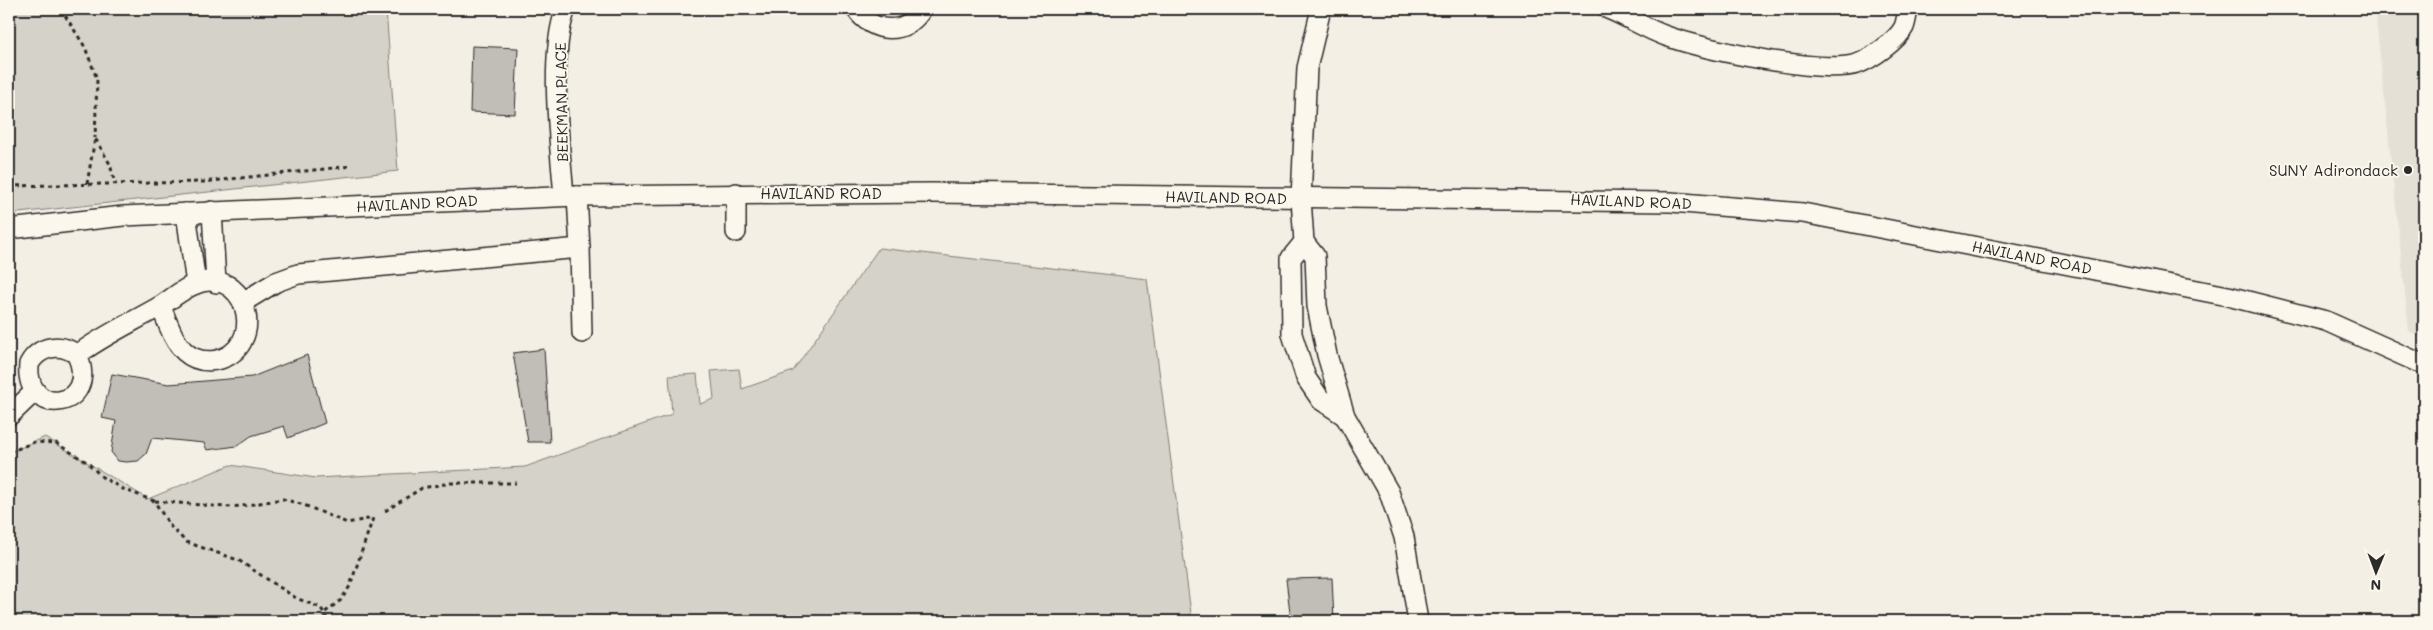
<svg xmlns="http://www.w3.org/2000/svg" width="2433" height="630" font-family="Mali,sans-serif">
	<rect width="100%" height="100%" fill="#f3efe4"/>
	<filter id="ink" filterUnits="userSpaceOnUse"><feTurbulence type="fractalNoise" baseFrequency=".02" numOctaves="2"/><feDisplacementMap in="SourceGraphic" scale="10" xChannelSelector="R" yChannelSelector="G"/><feConvolveMatrix kernelMatrix="1 2 1 2 8 2 1 2 1" color-interpolation-filters="sRGB"/></filter>
	<g filter="url(#ink)">
		<polygon fill="#e4e0d6" points="2375,9 2424,9 2424,339 2409,331"/>
		<g fill="#d5d2c9" stroke="#807e7a">
			<polygon points="9,9 386,9 398,171 9,214"/>
			<polygon points="879,248 1147,279 1192,621 9,621 9,453 45,437 148,499 230,465 316,478 525,467 672,414 669,376 697,374 700,404 714,399 711,371 739,369 742,389 793,371"/>
		</g>
		<g fill="#c0beb6" stroke="#2b2b2b">
			<polygon points="472,46 518,48 515,114 470,112"/>
			<polygon points="544,349 550,442 528,442 513,353"/>
			<polygon points="307,355 325,423 288,438 284,426 251,436 237,446 207,450 204,443 152,438 146,454 138,461 126,462 118,461 111,452 116,421 102,418 112,374 169,384 252,377"/>
			<polygon points="1332,578 1334,621 1291,621 1286,579"/>
		</g>
		<g fill="none" stroke-linecap="round" stroke-linejoin="round">
			<defs>
				<g id="minor">
					<path d="M 856,9 C 873,34 906,36 922,9"/>
					<path d="M 1608,9 C 1628,17 1646,29 1666,36 C 1703,49 1821,75 1857,64 C 1871,59 1897,41 1904,27 C 1906,22 1907,14 1908,9"/>
					<path d="M 564,196 C 560,146 548,54 566,9"/>
					<polyline points="212,211 216,283"/>
					<polyline points="186,213 196,284"/>
					<polyline points="9,229 123,216 577,196 932,193 1671,202 1803,213 2228,296 2326,321 2424,365"/>
					<polyline points="736,232 736,193"/>
					<polyline points="1304,242 1315,256 1317,306 1327,355 1345,416 1389,492 1404,537 1418,621"/>
					<polyline points="1304,242 1301,199 1307,68 1321,9"/>
					<polyline points="1304,242 1291,258 1292,334 1306,378 1321,400 1345,416"/>
					<polyline points="580,248 582,333"/>
					<polyline points="243,302 276,282 298,274 580,248 577,196"/>
					<path d="M 77,355 C 101,408 24,421 29,364 C 39,346 61,342 77,355 C 104,335 133,322 162,305 C 174,297 188,285 202,282 C 251,272 265,349 217,360 C 206,362 194,360 185,352 C 172,340 168,321 160,306"/>
					<polyline points="9,416 34,392"/>
				</g>
			</defs>
			<use href="#minor" stroke="#2b2b2b" stroke-width="22"/>
			<g stroke="#2b2b2b" stroke-width="3" stroke-dasharray="4 4" stroke-linecap="butt">
				<polyline points="61,9 85,47 97,79 95,138"/>
				<polyline points="87,184 95,138 110,164 115,184"/>
				<polyline points="9,186 203,182 352,166"/>
				<polyline points="9,450 15,450 34,442 56,443 88,463 102,477 123,489 154,501 171,527 186,542 238,560 296,598 321,608 328,621"/>
				<polyline points="155,501 225,507 242,506 283,499 304,505 347,523 373,518 350,586 341,600 324,613"/>
				<polyline points="385,511 422,488 450,483 516,483"/>
			</g>
			<use href="#minor" stroke="#fbf7ec" stroke-width="19"/>
		</g>
	</g>
	<circle fill="#2b2b2b" stroke="#fbf7ec" stroke-width="2" cx="2408" cy="170" r="5"/>
	<g text-anchor="middle" dominant-baseline="central" stroke-width="4" stroke-linejoin="round" paint-order="stroke">
		<g font-size="15" fill="#2b2b2b" stroke="#fbf7ec">
			<text transform="translate(561 102) rotate(-91)">BEEKMAN PLACE</text>
			<text x="821" y="193">HAVILAND ROAD</text>
			<text transform="translate(1226 197) rotate(1)">HAVILAND ROAD</text>
			<text transform="translate(1631 201) rotate(2)">HAVILAND ROAD</text>
			<text transform="translate(417 203) rotate(-3)">HAVILAND ROAD</text>
			<text transform="translate(2032 257) rotate(11)">HAVILAND ROAD</text>
		</g>
		<g font-size="15" fill="#2b2b2b" stroke="#fbf7ec" text-anchor="end">
			<text x="2398" y="170">SUNY Adirondack</text>
		</g>
	</g>
	<rect width="2433" height="630" fill="none" stroke="#fbf7ec" stroke-width="30"/>
	<rect x="15" y="15" width="2403" height="600" fill="none" stroke="#2b2b2b" stroke-width="2" filter="url(#ink)"/>
	<g transform="translate(2376 572) rotate(181)" stroke="#fbf7ec" stroke-width="4" paint-order="stroke">
	<path d="M0-4L9 19L0 12L-9 19Z" fill="#2b2b2b"/>
	<text y="-8" font-size="14" font-weight="bold" text-anchor="middle" fill="#2b2b2b">N</text>
	</g>
</svg>
